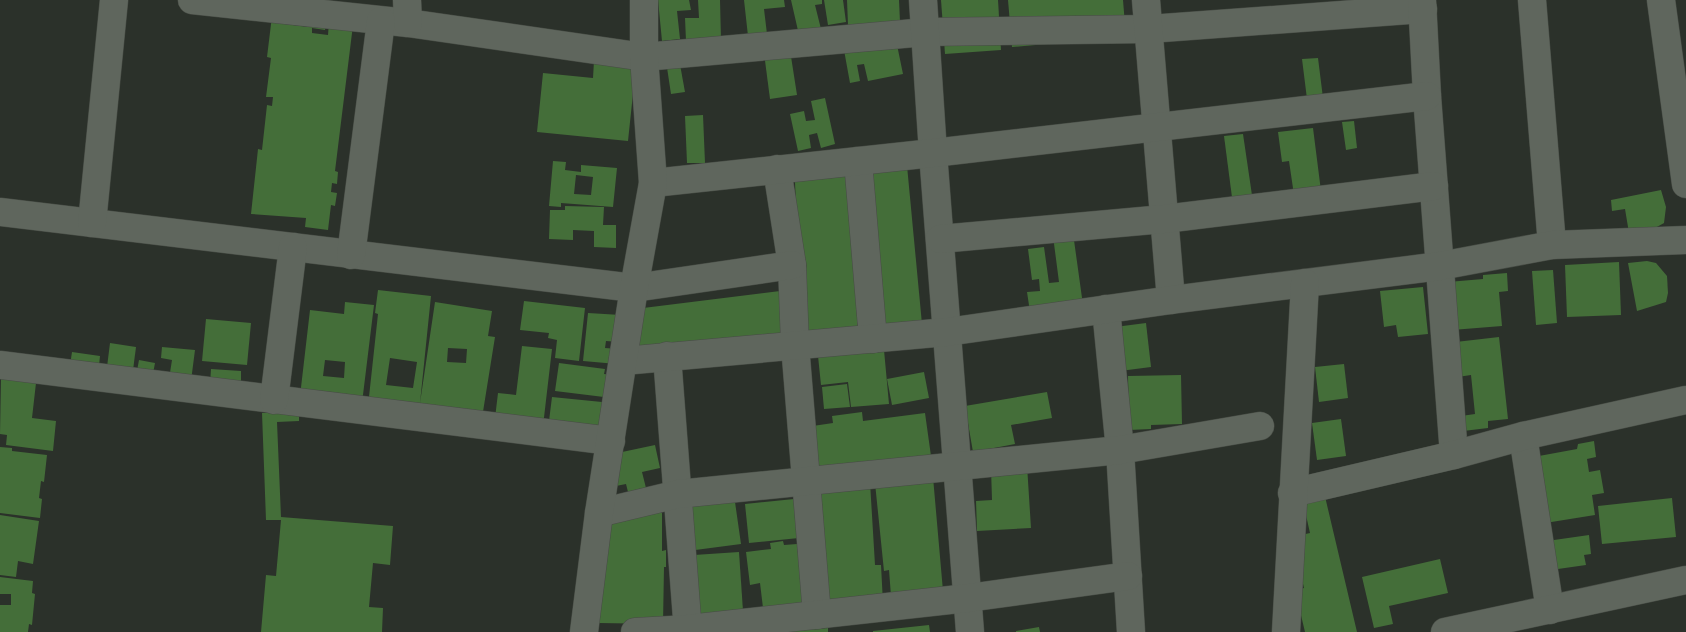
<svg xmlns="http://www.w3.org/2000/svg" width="1686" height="632" font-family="Quicksand,sans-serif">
	<rect width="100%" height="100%" fill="#2b312a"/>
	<g fill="#446e39" fill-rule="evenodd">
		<polygon points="658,0 689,0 691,10 677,11 680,39 662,41"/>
		<polygon points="698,0 720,0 721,40 686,41 685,18 699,18"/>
		<polygon points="744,0 784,0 785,7 764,9 767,34 748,36"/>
		<polygon points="791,0 822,0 822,4 815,5 821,29 799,35"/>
		<polygon points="824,0 843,0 846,22 828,25"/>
		<polygon points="847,0 899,0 900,22 848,25"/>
		<polygon points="941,0 998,0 1001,50 945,54"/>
		<polygon points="1008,0 1123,0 1126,37 1012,47"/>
		<polygon points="272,16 285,18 285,24 309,27 310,21 326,23 325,30 312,28 312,33 328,35 329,22 353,25 335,171 338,172 337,184 332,183 331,192 337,193 335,206 331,205 328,230 305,227 306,218 251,214 258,149 262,150 267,105 272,106 273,97 266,97 271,58 267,57"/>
		<polygon points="896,40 903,74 868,81 864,64 857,65 860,81 850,83 844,50"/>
		<polygon points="790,50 797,95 770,99 764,53"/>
		<polygon points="1318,58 1323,98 1307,99 1302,59"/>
		<polygon points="679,59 685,92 671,94 666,61"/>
		<polygon points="594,61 636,65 628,141 537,132 543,73 593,78"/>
		<polygon points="825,98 835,144 821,148 817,133 809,135 811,148 798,151 790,114 804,111 806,121 815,120 811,101"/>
		<polygon points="703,115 705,163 687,163 685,116"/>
		<polygon points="1354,121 1357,148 1346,150 1342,122"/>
		<polygon points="1313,128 1321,191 1294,195 1289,161 1282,162 1278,132"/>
		<polygon points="1243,134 1253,202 1233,205 1224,136"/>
		<polygon points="906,155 922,324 868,330 852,160"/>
		<polygon points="794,160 850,167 858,337 802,340"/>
		<path d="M 553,161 L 566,162 L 565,170 L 581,172 L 581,165 L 617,168 L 613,207 L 561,203 L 561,207 L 549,206 ZM 576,175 L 593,177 L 591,195 L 574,194 Z"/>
		<polygon points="1661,190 1666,207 1664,223 1648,232 1629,233 1625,209 1612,211 1611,200"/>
		<polygon points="565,206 604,207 603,225 616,225 616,248 594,247 594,231 573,230 573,240 549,239 550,210 565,210"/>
		<polygon points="1073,233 1083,305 1030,312 1027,292 1040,291 1039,279 1032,280 1028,249 1044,247 1049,283 1059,282 1053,236"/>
		<polygon points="1647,261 1656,263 1667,276 1668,293 1666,302 1637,311 1628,263"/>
		<polygon points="1619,262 1621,315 1567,317 1565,265"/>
		<polygon points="1553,270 1557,323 1536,325 1532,271"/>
		<polygon points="1507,273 1508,291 1499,292 1502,326 1452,330 1448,282 1483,279 1483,275"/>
		<polygon points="1423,287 1428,334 1398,337 1396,325 1384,327 1380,291"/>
		<path d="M 378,290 L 431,296 L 420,403 L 435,302 L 492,311 L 488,336 L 495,337 L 482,418 L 368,406 L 378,314 L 375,313 ZM 448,348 L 467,349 L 466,363 L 447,362 ZM 390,358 L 417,362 L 413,388 L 386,385 Z"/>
		<polygon points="780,291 787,346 633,365 627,310"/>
		<polygon points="524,301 585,308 579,361 555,358 557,340 548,338 549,333 520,330"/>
		<path d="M 345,302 L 374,305 L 362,403 L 300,396 L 310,310 L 344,314 ZM 325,360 L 345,362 L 344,378 L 323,376 Z"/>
		<polygon points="588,313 621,315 619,342 606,341 605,348 619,349 617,364 583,361"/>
		<polygon points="206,319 251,323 247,365 202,361"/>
		<polygon points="1146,323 1151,367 1120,371 1115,327"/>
		<polygon points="1499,337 1508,419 1488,421 1488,428 1455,432 1454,417 1475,414 1471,375 1451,378 1447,343"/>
		<polygon points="110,343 136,347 132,378 106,375"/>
		<polygon points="522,346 552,349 543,426 495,418 498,393 516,395"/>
		<polygon points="162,347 195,350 191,381 169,379 172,360 161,358"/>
		<polygon points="884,350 889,404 851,407 848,382 821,385 818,356"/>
		<polygon points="72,352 100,356 98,375 69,372"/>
		<polygon points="139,360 155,363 152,379 136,376"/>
		<polygon points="559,363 605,369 604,374 614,375 612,398 555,391"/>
		<polygon points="1344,364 1348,398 1319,402 1315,367"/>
		<polygon points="211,369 241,371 241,387 210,385"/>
		<polygon points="924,372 929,398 892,405 887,379"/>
		<polygon points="1181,375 1182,424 1151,425 1151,429 1129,430 1128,376"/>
		<polygon points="1,378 36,383 32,418 56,421 53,451 6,445 7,435 0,434"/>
		<polygon points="847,384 850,407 824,409 822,387"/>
		<polygon points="1047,392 1052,418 1011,425 1015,444 973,452 965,406"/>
		<polygon points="552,397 612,403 608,435 548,429"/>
		<polygon points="299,411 299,421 277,422 281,517 393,526 390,565 373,563 369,607 383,608 382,632 261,632 266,575 276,576 281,520 266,520 262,413"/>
		<polygon points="862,412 863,421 925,413 931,456 820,471 817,451 806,427 833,423 832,416"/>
		<polygon points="1341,419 1346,456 1317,460 1312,423"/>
		<polygon points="1594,441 1596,457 1587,459 1589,472 1600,470 1604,493 1592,495 1595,515 1539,524 1528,458 1577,449 1578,444"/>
		<polygon points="655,445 660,468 642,472 646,488 642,488 644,497 630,500 626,484 616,486 608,455"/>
		<polygon points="0,447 12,448 12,451 47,455 44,482 41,481 39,498 42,499 40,518 0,513"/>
		<polygon points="1027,465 1031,528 977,531 976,501 992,500 991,468"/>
		<polygon points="933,477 943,591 891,596 889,570 884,571 875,483"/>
		<polygon points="870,482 875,565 881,565 883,603 822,607 815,485"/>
		<polygon points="1323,488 1357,632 1305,632 1295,590 1304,588 1292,537 1310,533 1301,493"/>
		<polygon points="734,495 741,544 680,552 674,504"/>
		<polygon points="1672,498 1676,537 1602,544 1598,506"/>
		<polygon points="794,499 799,538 749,543 745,504"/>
		<polygon points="600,512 662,513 662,551 666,550 666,567 664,567 663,624 598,623"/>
		<polygon points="0,515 39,521 33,564 18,561 16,577 0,575"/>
		<polygon points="1589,535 1591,554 1584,555 1586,565 1551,570 1547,541"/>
		<polygon points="783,541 784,545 797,544 803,603 763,608 760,583 750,585 746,552 771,549 770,543"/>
		<polygon points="739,552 743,611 693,614 679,556"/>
		<polygon points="1440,559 1448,593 1389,606 1393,624 1374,628 1362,577"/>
		<polygon points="0,577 33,581 32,593 35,594 32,625 29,624 28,632 0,632 0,605 11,605 11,594 0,594"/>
		<polygon points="929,625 930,632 873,632 873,631"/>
		<polygon points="1039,627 1040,632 1016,632 1016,631"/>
		<polygon points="828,628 828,632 788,632 788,630"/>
	</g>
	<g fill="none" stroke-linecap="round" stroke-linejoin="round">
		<defs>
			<g id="minor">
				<polyline points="192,0 408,23 644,57 926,32 1149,29 1423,9"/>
				<polyline points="407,0 408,23"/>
				<polyline points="923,0 933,153 970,632"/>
				<polyline points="1146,0 1171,300"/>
				<polyline points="1422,0 1427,96 1454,455"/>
				<polyline points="1532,0 1552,245"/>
				<polyline points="1661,0 1686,184"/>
				<polyline points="858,161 873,339"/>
				<polyline points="777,169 792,265 795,345 817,615"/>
				<polyline points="653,183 933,153 1427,96"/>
				<polyline points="0,212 634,288 792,265"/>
				<polyline points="92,223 114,0"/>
				<polyline points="940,239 1164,219 1434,186"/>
				<polyline points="351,255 381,21"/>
				<polyline points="1106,309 1120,450 1131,632"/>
				<polyline points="667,356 688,632"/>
				<polyline points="623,361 947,332 1171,300 1440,266 1552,245 1686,240"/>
				<polyline points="0,365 611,441"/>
				<polyline points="274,400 293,247"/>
				<polyline points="1523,436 1550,610"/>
				<polyline points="1292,493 1454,455 1523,436 1686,400"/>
				<polyline points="599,513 678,494 1120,450 1260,426"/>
				<polyline points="584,632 599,513 634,288 653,183 644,57 644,0"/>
				<polyline points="635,632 688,629 968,598 1128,576"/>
				<polyline points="1286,632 1305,283"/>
				<polyline points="1445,632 1686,580"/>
			</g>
		</defs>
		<use href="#minor" stroke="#474c45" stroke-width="29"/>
		<use href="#minor" stroke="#5f665d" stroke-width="28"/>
	</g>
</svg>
